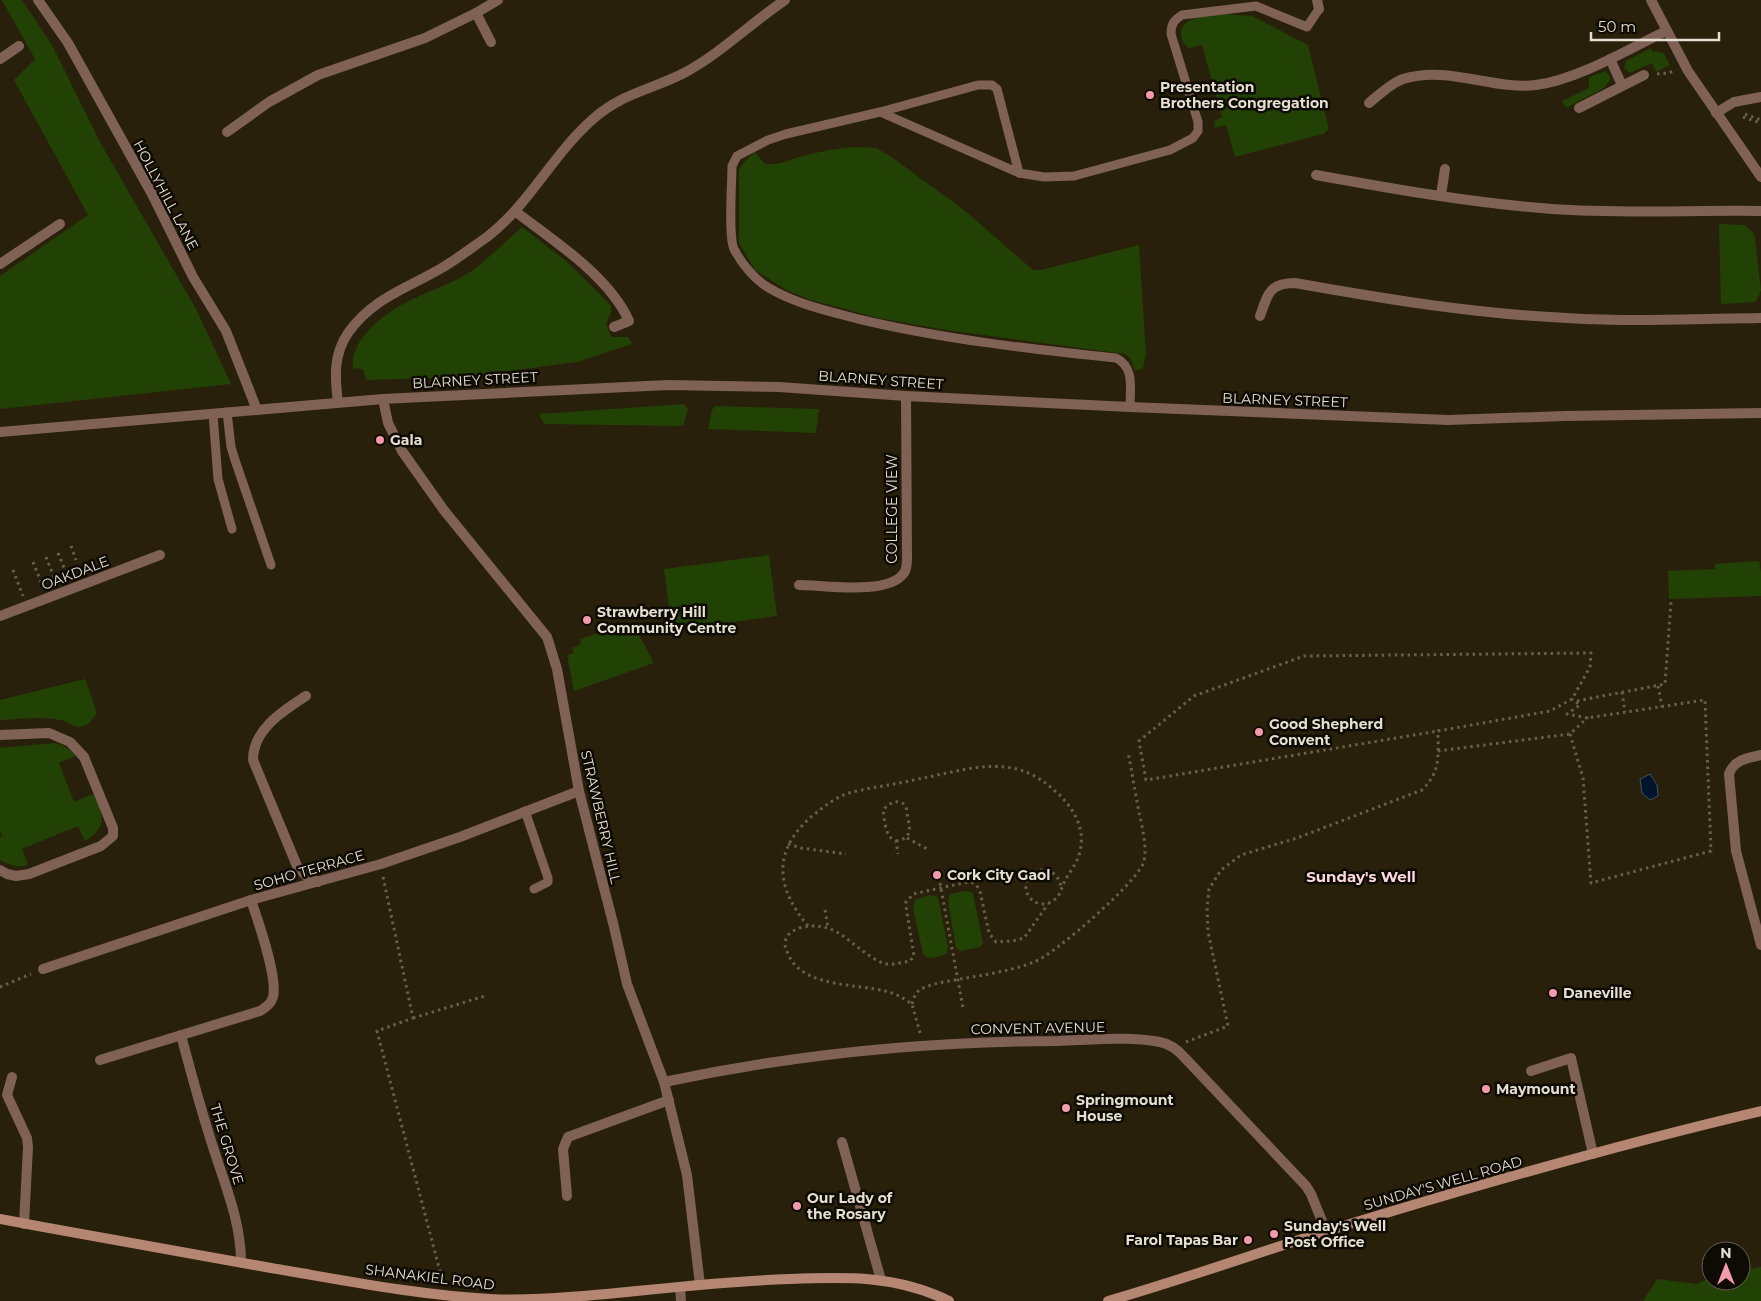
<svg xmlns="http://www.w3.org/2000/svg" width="1761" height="1301" font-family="Montserrat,sans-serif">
	<rect width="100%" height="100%" fill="#29200b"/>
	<g fill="#224105">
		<polygon points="2,0 22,0 52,45 101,144 196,309 231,384 0,409 0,276 88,215 14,80 35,59"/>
		<path d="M 1224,14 L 1252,16 L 1308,45 L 1329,129 L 1323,134 L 1235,157 L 1226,125 L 1215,128 L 1214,121 L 1222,117 L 1202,45 L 1189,48 C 1184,45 1182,41 1181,35 C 1180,15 1210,16 1224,14 Z"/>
		<polygon points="1651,48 1652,52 1657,51 1664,54 1670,65 1656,72 1652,63 1630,73 1624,68 1626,61"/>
		<polygon points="1605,71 1610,76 1610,80 1604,88 1566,108 1562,101 1589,88 1589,77"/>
		<path d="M 857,147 L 876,148 L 890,156 L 964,210 L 1033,270 L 1041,270 L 1139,245 L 1146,353 L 1143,368 L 1135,371 L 1131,359 L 1125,354 L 946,330 L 878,318 L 811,300 L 788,291 L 755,270 L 739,243 L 739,170 L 745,161 L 755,152 L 765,164 C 778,166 791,159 803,156 C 821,151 839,148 857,147 Z"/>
		<polygon points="1719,224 1745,225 1753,233 1755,238 1761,290 1758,298 1755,302 1721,304"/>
		<path d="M 522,227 L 566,261 L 611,305 L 611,313 L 606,323 L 611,337 L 628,337 L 632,344 L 577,362 L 461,377 L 367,380 L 363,370 L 359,368 L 353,369 C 349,342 380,317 401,305 C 424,292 451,285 473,270 C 490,257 506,241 522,227 Z"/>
		<polygon points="684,404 688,409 683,426 544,424 539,414"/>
		<polygon points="715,406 819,409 816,433 708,429 712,410"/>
		<polygon points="769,555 777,616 672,630 664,569"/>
		<polygon points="1759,561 1761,572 1761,596 1669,599 1668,571 1715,569 1715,564"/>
		<polygon points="632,622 654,663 574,691 567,655 574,653 572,648 581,644 580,639"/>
		<path d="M 85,679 L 97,713 C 93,719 87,727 79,727 C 73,727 67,721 60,720 C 41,716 20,719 0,720 L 0,700 Z"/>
		<path d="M 54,743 C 63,744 70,749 75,756 L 59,763 L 74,802 L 93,794 C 104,815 108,827 85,841 L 78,826 L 22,849 L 28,865 C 18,868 9,865 0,860 L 0,837 L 2,836 L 0,830 L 0,748 Z"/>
		<polygon points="964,891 971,892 973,894 983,943 980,947 960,951 956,948 948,901 950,894"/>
		<path d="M 929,895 L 936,896 L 938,898 L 948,947 L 947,953 C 940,957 928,961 923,954 L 913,907 L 915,900 Z"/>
		<polygon points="1761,1267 1761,1301 1643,1301 1657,1279 1697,1284 1711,1277 1711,1281 1741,1281 1741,1270"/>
	</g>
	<polygon fill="#00142b" stroke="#45515d" points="1650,774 1657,785 1658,796 1650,800 1642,793 1640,779"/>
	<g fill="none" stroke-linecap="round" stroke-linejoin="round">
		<g stroke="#685f4d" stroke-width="3" stroke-dasharray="2.5 4" stroke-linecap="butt">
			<polyline points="1657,74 1669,73 1675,70"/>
			<polyline points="1745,114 1761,120"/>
			<polyline points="1743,117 1761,123"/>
			<polyline points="71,546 76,560"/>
			<polyline points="58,553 68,577"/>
			<polyline points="46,557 56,582"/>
			<polyline points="33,562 43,587"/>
			<polyline points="13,570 23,596"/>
			<polyline points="1658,686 1662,707"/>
			<polyline points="1622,692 1625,712"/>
			<polyline points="1577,701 1665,684 1671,602"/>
			<polyline points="1570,734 1583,778 1591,883 1711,851 1705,700 1587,718"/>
			<polyline points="1438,751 1570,734 1587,718 1567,714 1580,705 1572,699"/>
			<polyline points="907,838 927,849"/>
			<path d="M 896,841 C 910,839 911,831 908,819 C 907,815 907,810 906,807 C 901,797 887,803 883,811 C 885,821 885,838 896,841 L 898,854"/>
			<polyline points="788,844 801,848 846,854"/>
			<polyline points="383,877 413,1018 377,1031 443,1283"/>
			<polyline points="940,883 963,1008"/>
			<polyline points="825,910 828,928"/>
			<path d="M 808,926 C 776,888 772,851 811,817 C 822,808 833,799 846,794 C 854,791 863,790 871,788 C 889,785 906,782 923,778 C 950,773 978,764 1005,767 C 1025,769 1041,778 1055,791 C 1072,805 1086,828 1080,851 C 1078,862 1070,871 1065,881 C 1061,887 1061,896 1054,900 C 1043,909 1028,902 1026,889 C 1023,866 1057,862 1061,887"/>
			<polyline points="0,987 31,974"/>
			<path d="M 912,1004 C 916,989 920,989 934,984 C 966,977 1003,974 1034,962 C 1054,955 1140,880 1144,861 C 1147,844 1142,827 1139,812 C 1135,792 1132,772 1128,752"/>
			<polyline points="413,1018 485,996"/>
			<path d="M 920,1033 L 912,1004 C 903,998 895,993 885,991 C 857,984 806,987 790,958 C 788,953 785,949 785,944 C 785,935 792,931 799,928 C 831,920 843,937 867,954 C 873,958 880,963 887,964 C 895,965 903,962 910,961 L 914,956 L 906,906 L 906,902 L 913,894 L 968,882 C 975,883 977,885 980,891 L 989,933 L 996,942 L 1013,941 L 1024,938 L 1048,904"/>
			<path d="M 1186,1042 L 1228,1026 L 1208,932 L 1207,908 L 1209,889 L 1221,870 L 1241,855 L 1297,838 L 1422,790 C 1441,771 1438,756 1438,731 L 1550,711 L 1572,699 L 1590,667 L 1591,653 L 1304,656 L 1194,696 L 1139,741 L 1146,780 L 1438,731"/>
		</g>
		<g stroke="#7f6155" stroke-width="9">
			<path d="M 880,112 L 1019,173 L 1044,177 L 1074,176 L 1170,150 L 1193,138 L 1198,131 L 1198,122 L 1171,34 C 1171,24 1174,20 1182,15 L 1256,6 L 1307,27 L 1319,9"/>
			<path d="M 1019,173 L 997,89 L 992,85 L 978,85 L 880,112 L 786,134 L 768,140 L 737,156 L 732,166 C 732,182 728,236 734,249 C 741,263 755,280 769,288 C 796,304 828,311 858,319 C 942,339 1029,349 1116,358 C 1135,367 1130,389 1130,407"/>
			<polyline points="227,412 231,447 235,460 271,565"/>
			<polyline points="213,414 218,479 232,529"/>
			<polyline points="525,811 548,878 548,882 534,889"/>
		</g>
		<g stroke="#7f6155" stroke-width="10">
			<polyline points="38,0 68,43 152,194 193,277 226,331 257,410"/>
			<polyline points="1317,0 1319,9"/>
			<polyline points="1651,0 1688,71 1761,177"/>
			<polyline points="476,13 491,42"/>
			<polyline points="0,59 19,46"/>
			<polyline points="1610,59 1622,85"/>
			<path d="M 1369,103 C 1379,95 1391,83 1403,79 C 1448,65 1492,90 1536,85 C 1577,80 1629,49 1666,31"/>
			<polyline points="1579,108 1644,75"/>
			<polyline points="1716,113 1734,102 1761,97"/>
			<polyline points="227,132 269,102 318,75 425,38 476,13 498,0"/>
			<path d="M 1316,175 C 1393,189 1473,203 1552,209 C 1621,214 1692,210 1761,211"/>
			<polyline points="1441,195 1445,169"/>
			<path d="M 516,212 C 554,241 609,276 629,321 L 614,327"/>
			<polyline points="0,264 60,224"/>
			<path d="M 1260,316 C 1268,294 1269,283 1295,283 C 1385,299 1476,314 1567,318 C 1631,322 1696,319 1761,318"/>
			<polyline points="383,399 388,423 402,451 443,509 547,637 557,669 579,791 614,927 627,984 664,1082 687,1175 700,1285"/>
			<path d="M 338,403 C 335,378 333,355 348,333 C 372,299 405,289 440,269 C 456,260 471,248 487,237 C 530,204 552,155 593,119 C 622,93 651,90 684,73 C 720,54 751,23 785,0"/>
			<polyline points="0,432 383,399 668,385 779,387 906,396 1130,407 1448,420 1565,416 1761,413"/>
			<path d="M 799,585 C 824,585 888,596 904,573 C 907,569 907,563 907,558 L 906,396"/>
			<polyline points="0,616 160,555"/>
			<path d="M 306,696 C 283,711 253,729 253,760 L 297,866 L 305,875 L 318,882"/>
			<polyline points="0,735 49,733 70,742 84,757 113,828 113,836 101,846 29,874 16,876 7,874 0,870"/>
			<path d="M 1761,755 C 1747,758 1734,760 1729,774 L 1736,851 L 1761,945"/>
			<polyline points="43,969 251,900 381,864 460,837 579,791"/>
			<path d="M 181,1035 C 191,1073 201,1110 213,1147 C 225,1185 241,1222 241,1262"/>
			<path d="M 100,1060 L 260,1011 C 266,1007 271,1004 273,997 C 278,977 258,921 251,900"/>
			<polyline points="1531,1071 1571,1058 1593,1154"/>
			<polyline points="12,1077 7,1095 27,1138 28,1147 24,1224"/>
			<path d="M 664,1082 C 791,1055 928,1041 1058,1041 C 1091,1040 1129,1036 1160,1042 C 1171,1044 1178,1050 1185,1058 L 1306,1186 L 1311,1194 L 1326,1231"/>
			<polyline points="842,1142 881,1280"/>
			<polyline points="567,1196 563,1149 568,1137 669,1100"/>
			<polyline points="680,1287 681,1301"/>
		</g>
		<g stroke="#b58672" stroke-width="10">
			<path d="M 0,1219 C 90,1236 180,1252 271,1268 C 343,1280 417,1295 490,1299 C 528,1301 568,1297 606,1294 C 667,1288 728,1281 789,1279 C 846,1277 896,1275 949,1301"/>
			<path d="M 1108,1301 C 1181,1280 1254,1254 1327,1231 C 1470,1187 1615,1145 1761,1111"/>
		</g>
	</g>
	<g fill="#f39aab" stroke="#0e0a04" stroke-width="2">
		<circle cx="1150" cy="95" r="5"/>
		<circle cx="380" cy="440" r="5"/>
		<circle cx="587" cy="620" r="5"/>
		<circle cx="1259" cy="732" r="5"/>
		<circle cx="937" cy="875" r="5"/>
		<circle cx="1553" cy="993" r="5"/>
		<circle cx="1486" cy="1089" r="5"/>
		<circle cx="1066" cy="1108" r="5"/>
		<circle cx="797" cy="1206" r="5"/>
		<circle cx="1274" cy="1234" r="5"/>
		<circle cx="1248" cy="1240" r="5"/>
	</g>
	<g text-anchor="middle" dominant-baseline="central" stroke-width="5" stroke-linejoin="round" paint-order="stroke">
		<g font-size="14" font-weight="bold" fill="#e5ded2" stroke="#0e0a04" text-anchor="start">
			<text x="1160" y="87">Presentation<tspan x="1160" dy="16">Brothers Congregation</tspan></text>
			<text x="390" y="440">Gala</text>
			<text x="597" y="612">Strawberry Hill<tspan x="597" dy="16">Community Centre</tspan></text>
			<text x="1269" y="724">Good Shepherd<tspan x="1269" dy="16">Convent</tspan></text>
			<text x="947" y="875">Cork City Gaol</text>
			<text x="1563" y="993">Daneville</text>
			<text x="1496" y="1089">Maymount</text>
			<text x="1076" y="1100">Springmount<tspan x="1076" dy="16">House</tspan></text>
			<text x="807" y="1198">Our Lady of<tspan x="807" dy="16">the Rosary</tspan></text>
			<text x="1284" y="1226">Sunday's Well<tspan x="1284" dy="16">Post Office</tspan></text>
			<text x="1238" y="1240" text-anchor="end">Farol Tapas Bar</text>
		</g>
		<g font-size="14" fill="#e5ded2" stroke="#0e0a04">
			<text transform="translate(166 195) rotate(62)">HOLLYHILL LANE</text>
			<text transform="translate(475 380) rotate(-3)">BLARNEY STREET</text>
			<text transform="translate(881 380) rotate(4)">BLARNEY STREET</text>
			<text transform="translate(1285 400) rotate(2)">BLARNEY STREET</text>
			<text transform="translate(892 509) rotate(-90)">COLLEGE VIEW</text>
			<text transform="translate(75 573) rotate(-21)">OAKDALE</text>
			<text transform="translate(601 817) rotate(77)">STRAWBERRY HILL</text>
			<text transform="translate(309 870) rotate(-16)">SOHO TERRACE</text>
			<text transform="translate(1038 1028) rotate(-1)">CONVENT AVENUE</text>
			<text transform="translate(227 1144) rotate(73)">THE GROVE</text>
			<text transform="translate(1443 1183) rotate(-16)">SUNDAY'S WELL ROAD</text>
			<text transform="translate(430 1277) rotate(7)">SHANAKIEL ROAD</text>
		</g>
		<g font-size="15" font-weight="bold" fill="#fcd8de" stroke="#0e0a04">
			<text x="1361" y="876">Sunday's Well</text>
		</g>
	</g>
	<g transform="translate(1726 1266)"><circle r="24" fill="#0e0a04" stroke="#645f56"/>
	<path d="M0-4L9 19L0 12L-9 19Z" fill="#f39aab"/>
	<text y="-8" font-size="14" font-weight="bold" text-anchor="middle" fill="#e5ded2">N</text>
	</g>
	<path d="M1591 32v8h128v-8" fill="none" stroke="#e5ded2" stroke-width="2.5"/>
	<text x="1598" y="32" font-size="15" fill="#e5ded2" stroke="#0e0a04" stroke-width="4" paint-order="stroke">50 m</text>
</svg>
